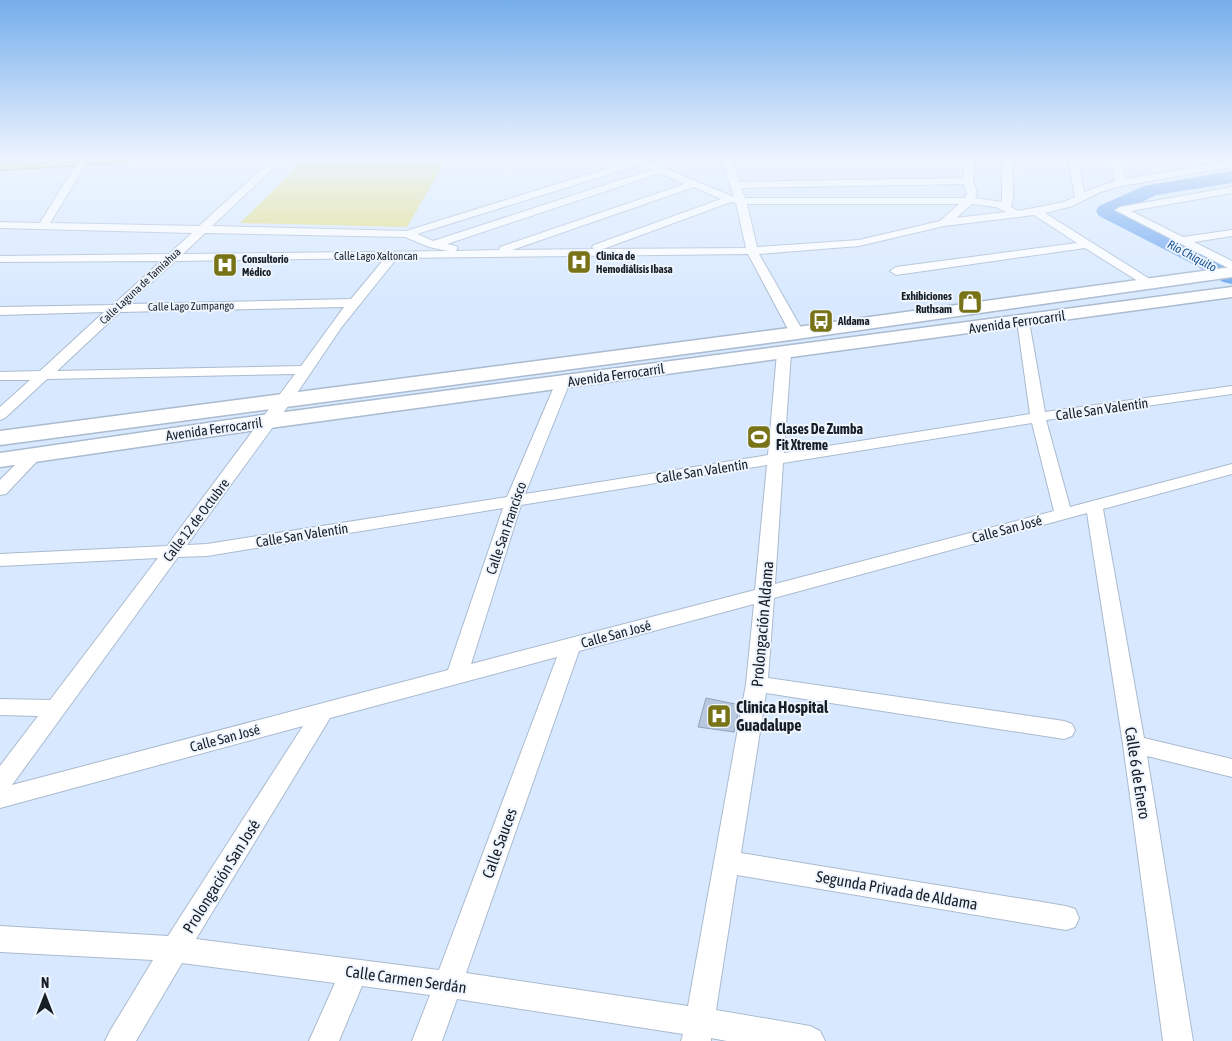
<svg xmlns="http://www.w3.org/2000/svg" width="1232" height="1041" font-family="'Asap Condensed',sans-serif">
	<rect width="100%" height="100%" fill="#d8e9ff"/>
	<polygon fill="#e1dc79" points="306,158 447,158 407,227 240,223"/>
	<g fill="none" stroke-linecap="round" stroke-linejoin="round">
		<polygon fill="#68a3ef" fill-rule="evenodd" points="1232,171 1232,183 1156,195 1124,211 1232,266 1232,284 1223,282 1197,266 1099,216 1096,211 1099,206 1144,186"/>
	</g>
	<polygon fill="#b8c9df" stroke="#93a3b8" points="706,698 740,705 734,732 698,727"/>
	<g fill="none" stroke-linecap="round" stroke-linejoin="round">
		<defs>
			<g id="minor">
				<path d="M 83,158 L 88,161 L 50,223 L 199,226 L 274,158 L 284,158 L 212,226 L 406,231 L 631,161 L 627,158 L 640,158 L 734,197 L 721,158 L 975,158 L 973,181 L 977,193 L 975,198 L 1002,202 L 1002,158 L 1012,158 L 1013,197 L 1011,207 L 1018,211 L 1064,202 L 1075,197 L 1068,158 L 1078,158 L 1084,192 L 1115,181 L 1110,158 L 1120,158 L 1124,179 L 1232,161 L 1232,167 L 1121,186 L 1100,192 L 1072,206 L 1045,213 L 1153,281 L 1155,284 L 1153,287 L 1149,288 L 1085,248 L 896,275 L 890,271 L 896,267 L 1077,243 L 1034,215 L 944,226 L 859,246 L 759,254 L 804,333 L 797,337 L 790,333 L 748,254 L 397,258 L 341,328 L 291,402 L 187,545 L 207,544 L 507,497 L 556,382 L 558,379 L 568,379 L 570,382 L 525,494 L 768,455 L 777,353 L 784,349 L 791,353 L 784,453 L 1030,414 L 1017,321 L 1023,317 L 1029,321 L 1045,412 L 1232,386 L 1232,394 L 1046,420 L 1070,507 L 1232,464 L 1232,474 L 1103,509 L 1144,738 L 1232,759 L 1232,777 L 1147,756 L 1193,1041 L 1163,1041 L 1123,744 L 1087,513 L 774,598 L 768,678 L 1064,721 L 1072,724 L 1075,730 L 1072,736 L 1064,739 L 766,693 L 741,853 L 1066,906 L 1075,909 L 1079,918 L 1075,927 L 1066,930 L 737,875 L 716,1010 L 810,1026 L 820,1031 L 825,1041 L 727,1041 L 711,1038 L 711,1041 L 681,1041 L 683,1034 L 457,999 L 442,1041 L 412,1041 L 430,995 L 362,986 L 339,1041 L 309,1041 L 335,983 L 182,963 L 136,1041 L 105,1041 L 110,1031 L 153,960 L 0,952 L 0,926 L 168,936 L 303,726 L 0,808 L 0,766 L 38,716 L 0,715 L 0,699 L 50,700 L 158,558 L 0,566 L 0,554 L 167,546 L 295,374 L 47,379 L 5,418 L 0,420 L 0,407 L 30,380 L 0,380 L 0,372 L 40,371 L 104,312 L 0,315 L 0,307 L 113,305 L 161,261 L 0,262 L 0,256 L 169,254 L 192,233 L 0,228 L 0,222 L 40,223 L 78,161 ZM 732,161 L 965,163 L 963,178 L 739,182 ZM 639,165 L 651,170 L 433,241 L 417,234 ZM 660,173 L 685,184 L 500,247 L 499,250 L 455,251 L 458,248 L 456,246 L 447,244 ZM 964,184 L 967,193 L 965,198 L 745,198 L 741,188 ZM 694,187 L 721,199 L 594,245 L 592,247 L 594,249 L 512,250 ZM 731,202 L 736,203 L 746,248 L 603,249 ZM 747,204 L 959,204 L 940,221 L 859,240 L 757,247 ZM 972,204 L 996,207 L 1006,212 L 956,218 ZM 205,233 L 405,237 L 429,247 L 448,251 L 183,254 ZM 385,258 L 351,299 L 128,304 L 175,261 ZM 344,307 L 301,366 L 57,371 L 120,312 ZM 1032,423 L 1054,511 L 775,584 L 783,463 ZM 767,465 L 755,590 L 471,664 L 521,505 ZM 503,508 L 448,670 L 12,785 L 178,557 L 207,556 ZM 754,604 L 746,684 L 688,1006 L 466,973 L 579,651 ZM 557,657 L 439,970 L 196,939 L 330,718 Z"/>
				<polygon points="1232,187 1232,193 1131,211 1183,237 1232,230 1232,236 1194,242 1232,261 1232,270 1115,210 1120,207"/>
				<polygon points="34,450 40,452 42,455 40,458 6,494 0,495 0,480 28,452"/>
			</g>
			<g id="secondary">
				<polygon points="1232,267 1232,277 797,339 0,445 0,431 797,327"/>
				<polygon points="1232,287 1232,297 270,428 0,467 0,453 270,414"/>
			</g>
			<polygon id="primary" points="53,158 135,158 128,162 0,170 0,162"/>
		</defs>
		<use href="#minor" stroke="#aabacf" stroke-width="2"/>
		<use href="#secondary" stroke="#aabacf" stroke-width="3"/>
		<use href="#primary" stroke="#8f8b25" stroke-width="2"/>
		<use href="#minor" fill="#fff" fill-rule="evenodd"/>
		<use href="#secondary" fill="#fff" fill-rule="evenodd"/>
		<use href="#primary" fill="#e2dd7c" fill-rule="evenodd"/>
	</g>
	<linearGradient id="sky" x2="0" y2="1"><stop stop-color="#75adeb"/><stop offset="0.52" stop-color="#edf5ff"/><stop offset="1" stop-color="#edf5ff" stop-opacity="0"/></linearGradient>
	<rect width="1232" height="304" fill="url(#sky)"/>
	<defs>
		<symbol id="hospital-square" viewBox="-11 -11 22 22"><rect x="-9" y="-9" width="18" height="18" rx="4" fill="#787316" stroke="#eef5fe"/><path d="M-5-5h3v3.5h4V-5h3V5h-3V1.5h-4V5h-3Z" fill="#fff"/></symbol>
		<symbol id="shop-square" viewBox="-11 -11 22 22"><rect x="-9" y="-9" width="18" height="18" rx="4" fill="#787316" stroke="#eef5fe"/><path d="M-5-2.5h2.3a2.7 3.5 0 0 1 5.4 0H5L5.5 6h-11ZM-1.5-2.5h3a1.5 2.3 0 0 0-3 0Z" fill="#fff"/></symbol>
		<symbol id="bus-square" viewBox="-11 -11 22 22"><rect x="-9" y="-9" width="18" height="18" rx="4" fill="#787316" stroke="#eef5fe"/><path d="M-5-6H5V4H4V6H2V4H-2V6H-4V4H-5ZM-3.5-4V0h7V-4ZM-3.5 1.2v1.5H-2V1.2ZM2 1.2v1.5H3.5V1.2Z" fill="#fff"/></symbol>
		<symbol id="stadium-square" viewBox="-11 -11 22 22"><rect x="-9" y="-9" width="18" height="18" rx="4" fill="#787316" stroke="#eef5fe"/><path d="M0-5a6.5 5 0 1 0 0 10a6.5 5 0 1 0 0-10ZM-3.5-1.8h7v3.6h-7Z" fill="#fff"/></symbol>
	</defs>
	<g fill-rule="evenodd">
		<use href="#hospital-square" x="565" y="248" width="28" height="28"/>
		<use href="#hospital-square" x="211" y="251" width="28" height="28"/>
		<use href="#shop-square" x="956" y="288" width="28" height="28"/>
		<use href="#bus-square" x="807" y="307" width="28" height="28"/>
		<use href="#stadium-square" x="745" y="423" width="28" height="28"/>
		<use href="#hospital-square" x="705" y="702" width="28" height="28"/>
	</g>
	<g text-anchor="middle" dominant-baseline="central" stroke-width="4" stroke-linejoin="round" paint-order="stroke">
		<g font-size="11" fill="#181e25" stroke="#eef5fe">
			<text x="376" y="256">Calle Lago Xaltoncan</text>
			<text transform="translate(140 286) rotate(-43)">Calle Laguna de Tamiahua</text>
			<text transform="translate(191 306) rotate(-1)">Calle Lago Zumpango</text>
		</g>
		<g font-size="11" font-weight="bold" fill="#181e25" stroke="#eef5fe" text-anchor="start">
			<text x="596" y="256">Clinica de<tspan x="596" dy="13">Hemodiálisis Ibasa</tspan></text>
			<text x="242" y="259">Consultorio<tspan x="242" dy="13">Médico</tspan></text>
			<text x="952" y="296" text-anchor="end">Exhibiciones<tspan x="952" dy="13">Ruthsam</tspan></text>
			<text x="838" y="321">Aldama</text>
		</g>
		<g font-size="12" font-style="italic" fill="#165195" stroke="#eef5fe">
			<text transform="translate(1192 256) rotate(28)">Rio Chiquito</text>
		</g>
		<g font-size="14" fill="#181e25" stroke="#eef5fe">
			<text transform="translate(1017 322) rotate(-8)">Avenida Ferrocarril</text>
			<text transform="translate(616 375) rotate(-8)">Avenida Ferrocarril</text>
			<text transform="translate(1102 409) rotate(-8)">Calle San Valentín</text>
			<text transform="translate(214 429) rotate(-8)">Avenida Ferrocarril</text>
			<text transform="translate(702 471) rotate(-9)">Calle San Valentín</text>
			<text transform="translate(196 520) rotate(-53)">Calle 12 de Octubre</text>
			<text transform="translate(506 528) rotate(-71)">Calle San Francisco</text>
			<text transform="translate(1007 529) rotate(-15)">Calle San José</text>
			<text transform="translate(302 535) rotate(-9)">Calle San Valentín</text>
			<text transform="translate(616 634) rotate(-15)">Calle San José</text>
			<text transform="translate(225 738) rotate(-15)">Calle San José</text>
		</g>
		<g font-size="14" font-weight="bold" fill="#181e25" stroke="#eef5fe" text-anchor="start">
			<text x="776" y="429">Clases De Zumba<tspan x="776" dy="16">Fit Xtreme</tspan></text>
		</g>
		<g font-size="16" fill="#181e25" stroke="#eef5fe">
			<text transform="translate(762 624) rotate(-85)">Prolongación Aldama</text>
			<text transform="translate(1138 773) rotate(81)">Calle 6 de Enero</text>
			<text transform="translate(499 843) rotate(-70)">Calle Sauces</text>
			<text transform="translate(221 876) rotate(-58)">Prolongación San José</text>
			<text transform="translate(897 890) rotate(10)">Segunda Privada de Aldama</text>
			<text transform="translate(406 979) rotate(8)">Calle Carmen Serdán</text>
		</g>
		<g font-size="16" font-weight="bold" fill="#181e25" stroke="#eef5fe" text-anchor="start">
			<text x="736" y="707">Clinica Hospital<tspan x="736" dy="18">Guadalupe</tspan></text>
		</g>
	</g>
	<g transform="translate(45 996)" stroke="#eef5fe" stroke-width="4" paint-order="stroke">
	<path d="M0-4L9 19L0 12L-9 19Z" fill="#181e25"/>
	<text y="-8" font-size="14" font-weight="bold" text-anchor="middle" fill="#181e25">N</text>
	</g>
</svg>
